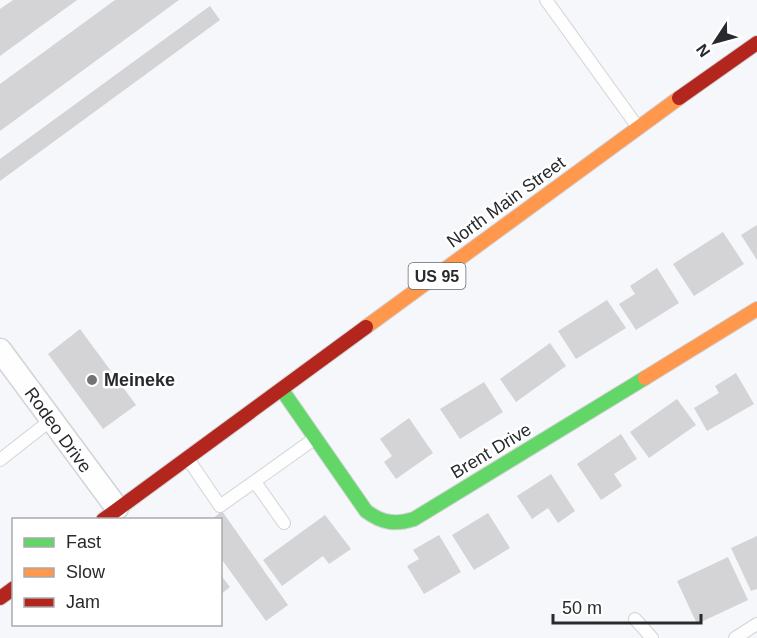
<svg xmlns="http://www.w3.org/2000/svg" width="757" height="638" font-family="Arial,sans-serif">
	<rect width="100%" height="100%" fill="#f5f7fb"/>
	<g fill="#d4d4d7">
		<polygon points="13,0 77,0 0,56 0,9"/>
		<polygon points="115,0 179,0 0,131 0,84"/>
		<polygon points="210,6 220,20 0,181 0,159"/>
		<polygon points="757,225 757,260 741,235"/>
		<polygon points="723,232 744,264 694,296 673,264"/>
		<polygon points="657,268 679,303 636,330 619,304 635,294 630,286"/>
		<polygon points="607,300 626,328 576,359 558,331"/>
		<polygon points="80,329 136,405 103,429 48,354"/>
		<polygon points="550,343 566,366 516,402 500,379"/>
		<polygon points="736,373 754,404 707,431 694,408 719,393 715,386"/>
		<polygon points="484,382 503,412 460,439 440,409"/>
		<polygon points="677,399 696,425 649,458 630,432"/>
		<polygon points="409,418 433,453 396,479 384,462 392,456 380,439"/>
		<polygon points="621,434 637,459 614,474 622,486 601,500 577,464"/>
		<polygon points="551,474 575,511 558,523 548,508 532,519 517,496"/>
		<polygon points="222,511 288,605 266,621 220,557 220,520 211,520"/>
		<polygon points="488,513 510,548 474,570 452,535"/>
		<polygon points="325,515 351,549 329,564 323,556 282,586 263,560"/>
		<polygon points="439,535 461,572 424,594 407,566 419,559 413,550"/>
		<polygon points="757,536 757,589 751,591 731,548"/>
		<polygon points="728,557 748,600 697,624 677,581"/>
		<polygon points="220,574 230,587 220,595"/>
	</g>
	<g fill="none" stroke-linecap="round" stroke-linejoin="round">
		<defs>
			<g id="lane">
				<polyline points="546,0 637,126"/>
				<polyline points="188,459 220,506 314,439"/>
				<polyline points="0,460 51,420"/>
				<polyline points="255,482 284,523"/>
				<polyline points="635,619 652,638"/>
				<polyline points="735,638 757,624"/>
			</g>
			<polyline id="street" points="0,350 117,508"/>
			<path id="fast" d="M 282,390 L 366,511 C 382,523 395,525 414,519 L 645,378"/>
			<g id="slow">
				<polyline points="366,327 679,98"/>
				<polyline points="645,378 757,309"/>
			</g>
			<g id="jam">
				<polyline points="679,98 757,43"/>
				<polyline points="103,520 366,327"/>
				<polyline points="0,598 14,588"/>
			</g>
		</defs>
		<use href="#lane" stroke="#d1d3d6" stroke-width="14"/>
		<use href="#street" stroke="#d1d3d6" stroke-width="25"/>
		<use href="#fast" stroke="#d1d3d6" stroke-width="16"/>
		<use href="#slow" stroke="#d1d3d6" stroke-width="16"/>
		<use href="#jam" stroke="#d1d3d6" stroke-width="16"/>
		<use href="#lane" stroke="#fefefe" stroke-width="12"/>
		<use href="#street" stroke="#fefefe" stroke-width="22"/>
		<use href="#fast" stroke="#63d668" stroke-width="14"/>
		<use href="#slow" stroke="#ff974d" stroke-width="14"/>
		<use href="#jam" stroke="#b3261e" stroke-width="14"/>
	</g>
	<circle fill="#707275" stroke="#fff" stroke-width="2" cx="92" cy="380" r="6"/>
	<g text-anchor="middle" dominant-baseline="central" stroke-width="5" stroke-linejoin="round" paint-order="stroke">
		<rect fill="#fff" stroke="#686a6c" stroke-width="1.5" x="408.5" y="263" width="57" height="26" rx="4.5"/>
		<g font-size="16" font-weight="bold" fill="#282a2d">
			<text x="437" y="276">US 95</text>
		</g>
		<g font-size="18" fill="#282a2d" stroke="#fff">
			<text transform="translate(506 202) rotate(-36)">North Main Street</text>
			<text transform="translate(58 430) rotate(54)">Rodeo Drive</text>
			<text transform="translate(491 451) rotate(-31)">Brent Drive</text>
		</g>
		<g font-size="18" font-weight="bold" fill="#282a2d" stroke="#fff" text-anchor="start">
			<text x="104" y="380">Meineke</text>
		</g>
	</g>
	<rect x="12" y="518" width="210" height="108" fill="#ffffff" stroke="#a9aaab" stroke-width="1.5"/>
	<rect x="24" y="538" width="30" height="9" fill="#63d668" stroke="#a9aaab" stroke-width="1.5"/>
	<text x="66" y="548" font-size="18" fill="#282a2d">Fast</text>
	<rect x="24" y="568" width="30" height="9" fill="#ff974d" stroke="#a9aaab" stroke-width="1.5"/>
	<text x="66" y="578" font-size="18" fill="#282a2d">Slow</text>
	<rect x="24" y="598" width="30" height="9" fill="#b3261e" stroke="#a9aaab" stroke-width="1.5"/>
	<text x="66" y="608" font-size="18" fill="#282a2d">Jam</text>
	<g transform="translate(715 42) rotate(234)" stroke="#ffffff" stroke-width="4.5" paint-order="stroke">
	<path d="M0-4.5L10 22L0 15L-10 22Z" fill="#282a2d"/>
	<text y="-9" font-size="16" font-weight="bold" text-anchor="middle" fill="#282a2d">N</text>
	</g>
	<path d="M553 614v9h148v-9" fill="none" stroke="#282a2d" stroke-width="3"/>
	<text x="562" y="614" font-size="18" fill="#282a2d" stroke="#ffffff" stroke-width="4.5" paint-order="stroke">50 m</text>
</svg>
